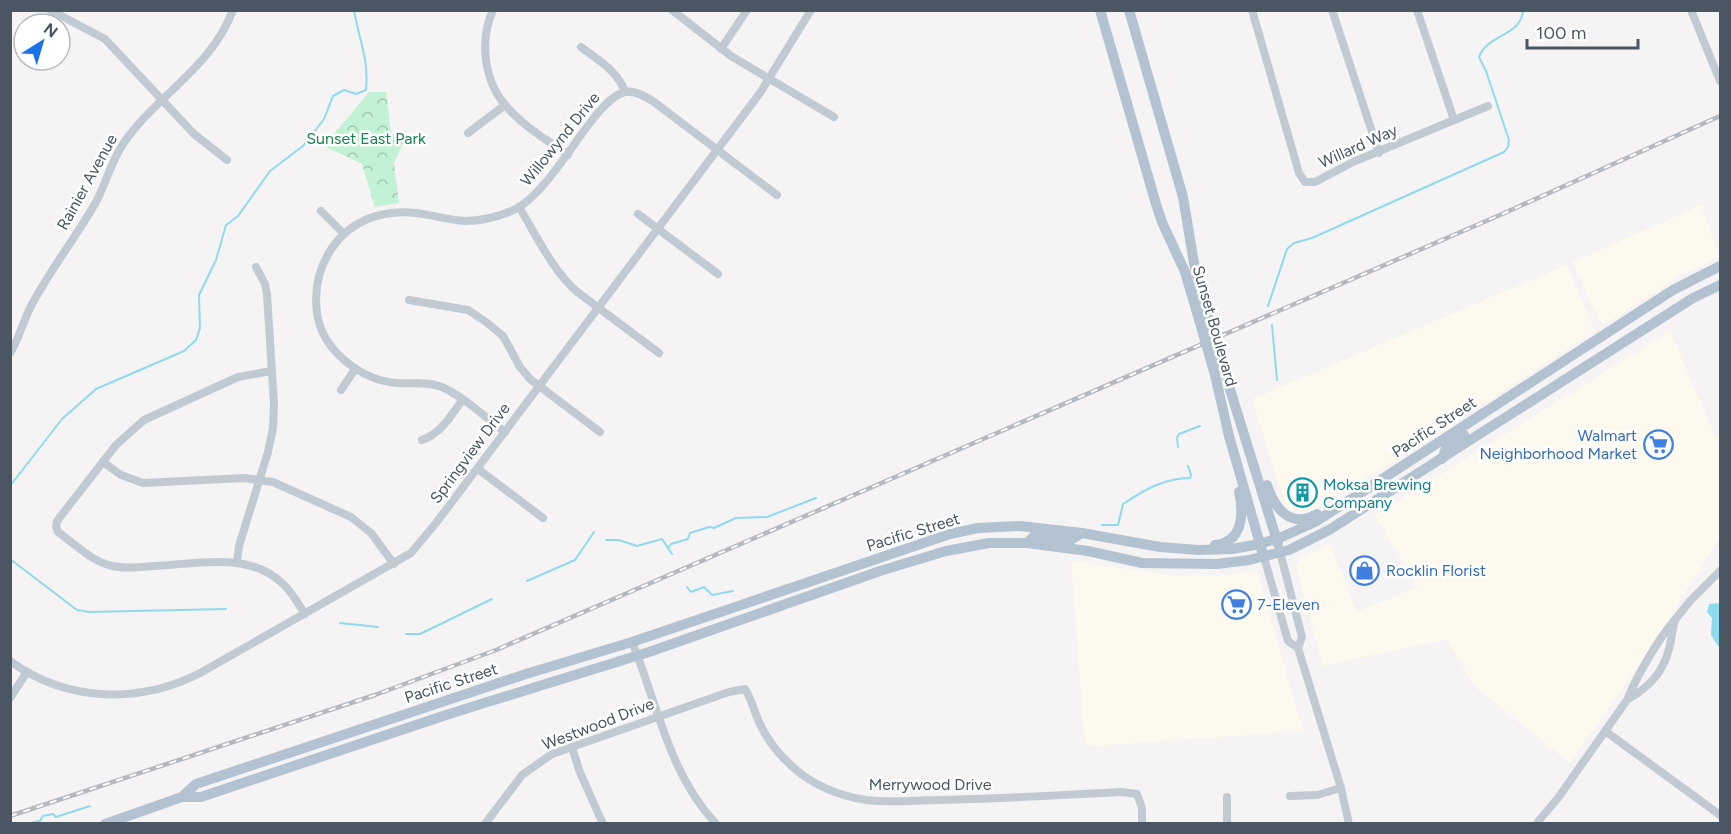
<svg xmlns="http://www.w3.org/2000/svg" width="1731" height="834" font-family="Figtree,sans-serif">
	<defs>
		<pattern id="park-crowns" width="20" height="18" patternUnits="userSpaceOnUse" patternTransform="scale(1.5)"><rect width="20" height="18" fill="#c3f1d5"/><path d="M2 6a3 3 0 1 1 6 0M12 15a3 3 0 1 1 6 0" fill="none" stroke="#a0c6b0"/></pattern>
	</defs>
	<rect width="100%" height="100%" fill="#f5f3f3"/>
	<g fill="#fdf9ef">
		<polygon points="1701,205 1720,257 1682,274 1602,327 1573,262"/>
		<polygon points="1567,265 1595,331 1428,440 1315,509 1303,512 1290,510 1285,505 1252,399"/>
		<polygon points="1670,331 1720,447 1720,537 1648,652 1570,763 1474,686 1447,639 1323,666 1296,567 1299,559 1330,544 1357,612 1418,587 1375,515"/>
		<polygon points="1071,561 1176,576 1224,575 1253,571 1258,574 1303,731 1092,746 1087,744 1084,735"/>
	</g>
	<polygon fill="url(#park-crowns)" points="369,92 386,92 391,133 405,139 394,163 399,203 375,207 362,164 324,146"/>
	<polygon fill="#90daee" points="1720,603 1720,649 1711,635 1712,618 1707,612 1709,604"/>
	<g fill="none" stroke-linecap="round" stroke-linejoin="round">
		<g stroke="#90daee" stroke-width="2">
			<path d="M 1268,306 L 1287,249 L 1294,243 L 1312,238 L 1504,152 L 1508,147 L 1509,140 L 1486,71 L 1479,57 C 1486,35 1522,36 1523,10"/>
			<polyline points="1272,325 1277,380"/>
			<polyline points="1178,447 1177,438 1179,434 1200,426"/>
			<path d="M 10,486 L 62,419 L 96,389 L 184,351 L 196,340 L 200,328 L 199,295 L 216,260 L 226,225 L 238,216 L 270,171 L 303,146 L 324,119 L 333,96 L 344,90 L 356,94 L 366,90 C 369,59 359,40 354,10"/>
			<path d="M 1102,525 L 1118,525 L 1123,504 C 1144,490 1164,478 1190,478 L 1191,475 L 1188,466"/>
			<polyline points="606,540 619,540 637,546 662,539 672,554"/>
			<polyline points="668,548 671,544 688,539 690,533 709,527 714,528 736,518 767,517 816,498"/>
			<polyline points="10,559 77,610 89,612 226,609"/>
			<polyline points="527,581 575,560 594,532"/>
			<polyline points="687,587 691,592 704,587 712,595 733,591"/>
			<polyline points="340,623 378,627"/>
			<polyline points="406,634 420,634 492,599"/>
			<polyline points="25,824 40,821 43,816 53,814 56,817 90,806"/>
		</g>
		<g stroke="#c1cad2" stroke-width="8">
			<polyline points="50,10 105,39 194,134 227,160"/>
			<path d="M 493,10 C 479,41 484,81 506,106 C 523,126 547,140 568,155"/>
			<polyline points="672,10 731,56 834,117"/>
			<polyline points="1252,10 1299,173 1305,182 1315,182 1353,162 1488,106"/>
			<polyline points="1332,10 1379,153"/>
			<polyline points="1417,10 1454,120"/>
			<polyline points="1691,10 1720,81"/>
			<path d="M 581,47 C 598,60 618,71 625,92"/>
			<polyline points="721,49 747,10"/>
			<polyline points="468,133 505,105"/>
			<path d="M 519,207 C 537,236 551,268 576,291 L 659,353"/>
			<polyline points="321,211 344,234"/>
			<polyline points="638,214 718,274"/>
			<polyline points="409,300 468,310 486,322 503,336 520,367 530,379 600,432"/>
			<path d="M 10,353 C 18,341 23,322 30,308 C 49,271 75,239 96,202 C 106,183 111,162 123,144 C 157,94 210,70 233,10"/>
			<path d="M 271,371 L 238,377 L 144,420 L 116,445 L 57,521 L 56,527 L 58,532 C 75,544 92,562 113,566 C 126,569 141,567 154,566 C 197,564 250,551 283,584 C 292,592 298,604 305,614"/>
			<polyline points="341,390 355,369"/>
			<path d="M 505,432 C 485,417 464,397 442,387 C 427,381 412,384 397,383 C 360,380 322,350 317,313 C 314,290 319,267 332,248 C 351,220 383,209 416,213 C 432,215 449,220 465,221 C 482,221 498,217 514,210 C 556,189 593,99 625,92 C 635,90 645,96 654,102 L 777,195"/>
			<path d="M 422,440 C 441,433 451,416 462,400"/>
			<polyline points="103,462 121,475 143,483 244,478 273,482 351,517 371,533 394,564"/>
			<polyline points="478,469 543,518"/>
			<polyline points="1280,552 1302,637 1298,648 1341,788 1349,824"/>
			<polyline points="1264,557 1288,641 1298,648"/>
			<polyline points="237,562 239,546 268,452 273,428 274,404 267,294 265,284 256,267"/>
			<polyline points="1675,620 1690,601 1720,571"/>
			<path d="M 632,642 C 658,705 668,772 716,824"/>
			<path d="M 10,661 C 68,703 141,704 202,672 L 411,553 L 436,523 L 760,93 L 811,10"/>
			<polyline points="10,698 27,672"/>
			<polyline points="1605,731 1720,815"/>
			<polyline points="572,747 579,770 603,824"/>
			<polyline points="1290,796 1317,795 1341,788"/>
			<polyline points="1227,797 1227,824"/>
			<path d="M 485,824 L 522,775 L 552,754 L 729,692 L 745,689 C 752,700 754,711 759,722 C 767,740 781,757 795,769 C 815,786 840,796 866,800 C 890,803 915,800 939,800 C 1000,799 1061,795 1122,792 L 1137,794 L 1142,808 L 1142,824"/>
			<path d="M 1536,824 L 1558,798 L 1627,700 C 1637,676 1658,639 1675,620 C 1672,629 1672,639 1669,649 C 1663,673 1648,688 1627,700"/>
		</g>
		<g stroke="#b3c2d1" stroke-width="10">
			<polyline points="1100,10 1156,204 1162,222 1185,272 1196,309"/>
			<polyline points="1129,10 1183,197 1195,269 1205,305"/>
			<polyline points="1224,370 1278,544"/>
			<polyline points="1215,375 1229,436 1262,551"/>
			<polyline points="1442,459 1447,446 1464,435"/>
			<path d="M 1267,485 C 1275,509 1290,529 1317,514"/>
			<polyline points="1027,543 1035,535 1069,541 1082,533"/>
			<path d="M 1215,545 C 1243,542 1244,514 1239,492"/>
			<polyline points="182,797 196,784 526,674 632,642 950,534 978,528 1020,526 1082,533 1160,547 1198,550 1232,549 1260,544 1284,536 1315,522 1370,487 1673,290 1720,266"/>
			<polyline points="105,824 182,797 201,797 449,714 649,652 880,571 946,551 989,543 1027,543 1088,551 1142,563 1217,564 1249,560 1289,550 1329,530 1693,298 1720,285"/>
		</g>
		<defs>
			<polyline id="rail" points="10,816 375,695 496,650 1500,215 1720,116"/>
		</defs>
		<use href="#rail" stroke="#b5b8bd" stroke-width="4.5"/>
		<use href="#rail" stroke="#fff" stroke-width="2" stroke-dasharray="7" stroke-linecap="butt"/>
		<g stroke="#b3c2d1" stroke-width="10">
			<polyline points="1205,305 1224,370"/>
			<polyline points="1196,309 1215,375"/>
		</g>
	</g>
	<defs>
		<symbol id="supermarket-ring" viewBox="-11 -11 22 22"><circle r="9.5" fill="#fff" stroke="#3f7fe0" stroke-width="1.5"/><path d="M-6-5.5h2.5l.6 2H6L4.5 2H-2.5L-4.4-4H-6ZM-1.5 3.2a1.3 1.3 0 1 0 .1 0ZM3 3.2a1.3 1.3 0 1 0 .1 0Z" fill="#3f7fe0"/></symbol>
		<symbol id="building-ring" viewBox="-11 -11 22 22"><circle r="9.5" fill="#fff" stroke="#0f9aa8" stroke-width="1.5"/><path d="M-4-6H4V6H1V3H-1V6H-4ZM-2.5-4.3h1.7v1.8h-1.7ZM.8-4.3h1.7v1.8H.8ZM-2.5-1h1.7V.8h-1.7ZM.8-1h1.7V.8H.8Z" fill="#0f9aa8"/></symbol>
		<symbol id="shop-ring" viewBox="-11 -11 22 22"><circle r="9.5" fill="#fff" stroke="#3f7fe0" stroke-width="1.5"/><path d="M-5-2.5h2.3a2.7 3.5 0 0 1 5.4 0H5L5.5 6h-11ZM-1.5-2.5h3a1.5 2.3 0 0 0-3 0Z" fill="#3f7fe0"/></symbol>
	</defs>
	<g fill-rule="evenodd">
		<use href="#supermarket-ring" x="1642" y="428" width="33" height="33"/>
		<use href="#building-ring" x="1286" y="476" width="33" height="33"/>
		<use href="#shop-ring" x="1348" y="554" width="33" height="33"/>
		<use href="#supermarket-ring" x="1220" y="588" width="33" height="33"/>
	</g>
	<g text-anchor="middle" dominant-baseline="central" stroke-width="5" stroke-linejoin="round" paint-order="stroke">
		<g font-size="16" fill="#17864f" stroke="#fff">
			<text x="366" y="138">Sunset East Park</text>
		</g>
		<g font-size="16" fill="#4a5661" stroke="#fff">
			<text transform="translate(560 139) rotate(-51)">Willowynd Drive</text>
			<text transform="translate(1358 146) rotate(-24)">Willard Way</text>
			<text transform="translate(87 182) rotate(-61)">Rainier Avenue</text>
			<text transform="translate(1215 326) rotate(74)">Sunset Boulevard</text>
			<text transform="translate(1434 427) rotate(-33)">Pacific Street</text>
			<text transform="translate(470 453) rotate(-53)">Springview Drive</text>
			<text transform="translate(913 532) rotate(-17)">Pacific Street</text>
			<text transform="translate(451 683) rotate(-18)">Pacific Street</text>
			<text transform="translate(598 724) rotate(-21)">Westwood Drive</text>
			<text x="930" y="784">Merrywood Drive</text>
		</g>
		<g font-size="16" fill="#366cbe" stroke="#fff" text-anchor="start">
			<text x="1637" y="435" text-anchor="end">Walmart<tspan x="1637" dy="18">Neighborhood Market</tspan></text>
			<text x="1386" y="570">Rocklin Florist</text>
			<text x="1257" y="604">7-Eleven</text>
		</g>
		<g font-size="16" fill="#0d838f" stroke="#fff" text-anchor="start">
			<text x="1323" y="484">Moksa Brewing<tspan x="1323" dy="18">Company</tspan></text>
		</g>
	</g>
	<rect width="1731" height="834" fill="none" stroke="#4a5661" stroke-width="24"/>
	<g transform="translate(42 42) rotate(37)"><circle r="28" fill="#ffffff" stroke="#b7bbc0" stroke-width="1.5"/>
	<path d="M0-4.5L10 22L0 15L-10 22Z" fill="#1a73e8"/>
	<text y="-9" font-size="16" font-weight="bold" text-anchor="middle" fill="#4a5661">N</text>
	</g>
	<path d="M1527 39v9h111v-9" fill="none" stroke="#4a5661" stroke-width="3"/>
	<text x="1536" y="39" font-size="18" fill="#4a5661" stroke="#ffffff" stroke-width="4.5" paint-order="stroke">100 m</text>
</svg>
